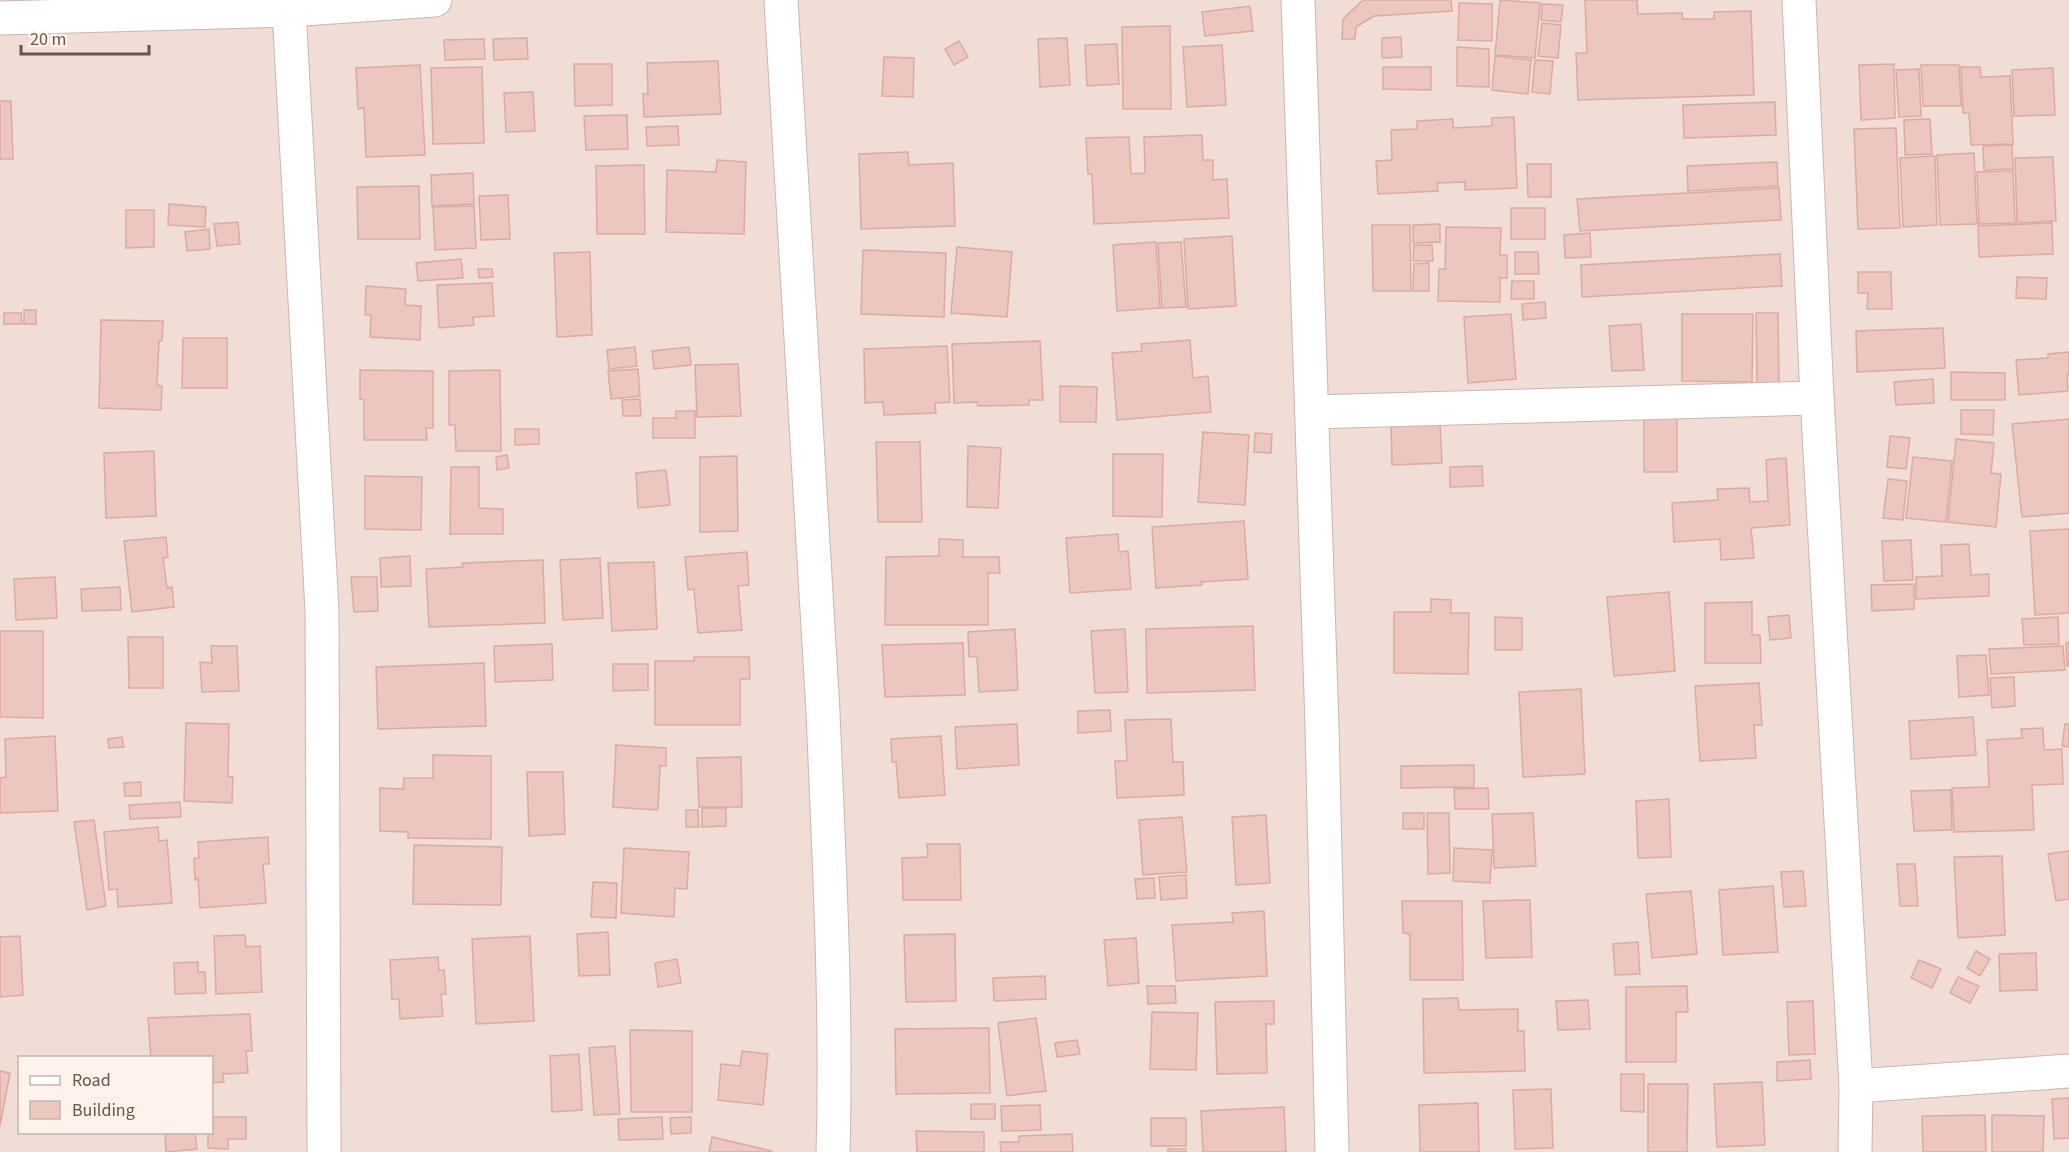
<svg xmlns="http://www.w3.org/2000/svg" width="2069" height="1152" font-family="'Source Sans 3',sans-serif">
	<rect width="100%" height="100%" fill="#faede6"/>
	<path fill="#f0ddd5" fill-rule="evenodd" d="M 0,0 L 2069,0 L 2069,1152 L 0,1152 ZM 20,1058 L 212,1058 L 212,1132 L 20,1132 Z"/>
	<g fill="#ecc7c0" stroke="#ddaaa3" stroke-width="1.5">
		<polygon points="1363,0 1451,0 1452,11 1374,16 1356,27 1355,39 1342,39 1343,19"/>
		<polygon points="1500,0 1540,3 1535,58 1495,55"/>
		<polygon points="1585,0 1637,0 1638,14 1682,13 1683,19 1714,19 1714,12 1751,11 1754,95 1578,100 1576,53 1587,53"/>
		<polygon points="1459,3 1492,4 1492,41 1458,40"/>
		<polygon points="1542,4 1563,5 1561,22 1541,20"/>
		<polygon points="1250,6 1253,31 1205,36 1202,12"/>
		<polygon points="1542,23 1561,25 1558,58 1538,56"/>
		<polygon points="1170,26 1171,109 1123,109 1122,27"/>
		<polygon points="1401,37 1402,57 1382,58 1382,38"/>
		<polygon points="527,38 528,59 494,60 493,39"/>
		<polygon points="1067,38 1070,85 1040,87 1038,39"/>
		<polygon points="484,39 485,59 445,60 444,40"/>
		<polygon points="959,41 968,57 954,65 945,49"/>
		<polygon points="1117,44 1119,84 1087,86 1085,45"/>
		<polygon points="1222,45 1226,105 1187,107 1183,47"/>
		<polygon points="1457,47 1489,49 1489,87 1457,86"/>
		<polygon points="1495,56 1531,60 1528,94 1492,90"/>
		<polygon points="884,57 914,58 913,97 882,96"/>
		<polygon points="1535,60 1553,61 1550,94 1532,92"/>
		<polygon points="718,61 721,114 644,117 643,94 648,94 647,63"/>
		<polygon points="574,64 612,64 612,105 575,106"/>
		<polygon points="1894,64 1895,118 1861,120 1859,65"/>
		<polygon points="420,65 425,155 366,157 364,108 358,109 356,68"/>
		<polygon points="1921,65 1959,65 1961,106 1923,106"/>
		<polygon points="482,67 484,143 433,144 431,68"/>
		<polygon points="1383,67 1431,67 1431,90 1383,89"/>
		<polygon points="1961,67 1980,67 1981,77 2010,76 2013,144 1971,145 1969,113 1963,113"/>
		<polygon points="2053,68 2055,115 2014,116 2012,70"/>
		<polygon points="1919,69 1921,116 1899,117 1896,70"/>
		<polygon points="533,92 535,131 506,132 504,93"/>
		<polygon points="0,101 11,101 13,159 0,159"/>
		<polygon points="1775,102 1776,135 1684,138 1683,105"/>
		<polygon points="627,115 628,149 586,150 584,116"/>
		<polygon points="1514,117 1517,188 1465,190 1465,182 1437,183 1438,191 1378,194 1376,161 1392,160 1391,130 1417,129 1417,121 1453,119 1453,128 1492,126 1492,118"/>
		<polygon points="1930,119 1932,154 1905,155 1904,120"/>
		<polygon points="678,126 679,145 647,146 646,127"/>
		<polygon points="1896,128 1900,228 1858,229 1854,129"/>
		<polygon points="1202,135 1203,160 1213,160 1213,180 1227,179 1229,218 1094,224 1092,174 1088,174 1086,138 1129,137 1131,174 1145,173 1144,137"/>
		<polygon points="2012,145 2013,169 1984,170 1983,146"/>
		<polygon points="908,152 909,165 953,163 955,226 861,229 859,154"/>
		<polygon points="1974,153 1977,224 1940,225 1937,155"/>
		<polygon points="1935,156 1937,225 1903,227 1900,158"/>
		<polygon points="2053,157 2056,221 2017,223 2015,158"/>
		<polygon points="717,160 746,162 744,234 666,232 667,170 716,172"/>
		<polygon points="1777,162 1778,186 1688,191 1687,166"/>
		<polygon points="1527,164 1551,164 1551,197 1528,197"/>
		<polygon points="644,165 645,234 597,234 596,166"/>
		<polygon points="2013,171 2015,223 1979,224 1977,172"/>
		<polygon points="473,173 474,204 432,206 431,175"/>
		<polygon points="419,186 420,239 358,239 357,187"/>
		<polygon points="1779,188 1781,220 1580,231 1577,199"/>
		<polygon points="508,195 510,239 481,240 479,196"/>
		<polygon points="169,204 206,207 205,227 168,225"/>
		<polygon points="474,206 476,248 435,250 433,207"/>
		<rect x="1511" y="208" width="34" height="31"/>
		<polygon points="126,210 154,210 154,247 126,248"/>
		<polygon points="238,222 240,244 217,246 214,224"/>
		<polygon points="2052,223 2053,254 1979,257 1978,226"/>
		<polygon points="1440,224 1440,242 1413,243 1413,225"/>
		<polygon points="1372,225 1410,225 1411,291 1373,291"/>
		<polygon points="1446,227 1501,228 1500,255 1507,255 1507,278 1500,278 1500,302 1438,301 1439,269 1445,269"/>
		<polygon points="209,229 210,249 187,251 185,232"/>
		<polygon points="1590,233 1591,257 1565,258 1564,235"/>
		<polygon points="1232,236 1236,306 1188,309 1184,239"/>
		<polygon points="1156,242 1160,308 1117,311 1113,245"/>
		<polygon points="1181,242 1186,307 1162,308 1158,243"/>
		<polygon points="1414,245 1432,245 1433,261 1413,261"/>
		<polygon points="957,247 1012,252 1007,317 951,313"/>
		<polygon points="863,250 946,253 944,317 861,314"/>
		<polygon points="590,252 592,335 557,337 554,253"/>
		<polygon points="1515,252 1538,252 1539,274 1515,274"/>
		<polygon points="1780,254 1782,286 1582,297 1581,265"/>
		<polygon points="461,259 463,278 418,281 416,263"/>
		<polygon points="1429,263 1429,291 1413,291 1414,264"/>
		<polygon points="478,269 492,269 493,277 479,278"/>
		<polygon points="1858,272 1891,272 1892,309 1867,309 1868,293 1858,293"/>
		<polygon points="2017,277 2047,278 2046,299 2016,298"/>
		<polygon points="1512,281 1534,281 1534,299 1511,299"/>
		<polygon points="492,283 494,316 473,317 474,325 439,328 437,285"/>
		<polygon points="366,286 406,289 405,305 421,306 420,340 370,337 371,315 365,315"/>
		<polygon points="1545,302 1546,318 1523,320 1522,304"/>
		<rect x="24" y="310" width="12" height="14"/>
		<polygon points="4,313 21,313 22,324 4,324"/>
		<polygon points="1756,313 1778,313 1779,384 1757,385"/>
		<polygon points="1511,314 1516,379 1468,383 1464,317"/>
		<polygon points="1682,314 1753,314 1752,382 1682,381"/>
		<polygon points="101,320 163,321 162,341 159,341 157,385 162,386 161,410 99,408"/>
		<polygon points="1641,324 1644,370 1612,371 1609,326"/>
		<polygon points="1943,328 1945,368 1857,372 1856,331"/>
		<polygon points="183,338 227,338 227,388 182,388"/>
		<polygon points="1190,340 1193,378 1208,376 1211,412 1117,420 1112,353 1142,351 1141,344"/>
		<polygon points="1040,341 1043,400 1029,400 1029,405 978,406 977,402 954,403 952,344"/>
		<polygon points="947,346 950,402 935,403 936,413 884,415 883,402 865,403 864,349"/>
		<polygon points="635,347 637,366 609,369 607,350"/>
		<polygon points="689,347 691,365 654,369 652,351"/>
		<polygon points="2069,352 2069,374 2067,375 2068,391 2019,395 2016,360 2048,358 2048,354"/>
		<polygon points="738,364 741,416 697,417 695,365"/>
		<polygon points="638,369 640,396 611,399 608,371"/>
		<polygon points="360,370 433,371 433,428 426,428 427,440 364,440 364,400 360,399"/>
		<polygon points="500,370 501,451 456,451 455,425 449,425 449,371"/>
		<polygon points="1951,372 2005,373 2005,400 1951,400"/>
		<polygon points="1933,379 1934,403 1896,405 1894,382"/>
		<polygon points="1060,386 1097,387 1096,422 1060,422"/>
		<polygon points="640,399 641,416 623,416 622,400"/>
		<polygon points="1644,409 1677,410 1677,472 1644,472"/>
		<polygon points="1961,410 1994,410 1993,435 1961,434"/>
		<polygon points="676,411 695,411 695,438 653,438 653,418 676,418"/>
		<polygon points="2069,419 2069,513 2022,517 2012,424"/>
		<polygon points="1440,423 1442,463 1392,465 1391,424"/>
		<polygon points="515,429 539,429 539,444 515,445"/>
		<polygon points="1203,432 1249,435 1245,505 1198,502"/>
		<polygon points="1255,433 1272,434 1271,453 1254,452"/>
		<polygon points="1890,436 1910,438 1906,469 1887,467"/>
		<polygon points="1956,439 1994,443 1991,473 2001,474 1996,527 1948,522"/>
		<polygon points="876,442 920,442 922,522 878,522"/>
		<polygon points="968,446 1001,448 998,508 967,507"/>
		<polygon points="154,451 156,516 106,518 104,453"/>
		<polygon points="1113,454 1163,454 1162,517 1113,516"/>
		<polygon points="507,455 509,468 497,470 496,457"/>
		<polygon points="737,456 738,531 700,532 700,457"/>
		<polygon points="1913,457 1952,461 1946,522 1906,518"/>
		<polygon points="1786,458 1790,525 1751,528 1754,558 1721,560 1720,539 1674,542 1672,503 1718,500 1717,489 1749,488 1750,502 1768,501 1766,460"/>
		<polygon points="1482,466 1483,486 1450,487 1450,467"/>
		<polygon points="451,467 479,467 479,508 503,509 503,534 450,534"/>
		<polygon points="666,470 670,505 638,508 636,473"/>
		<polygon points="365,476 422,477 421,530 365,529"/>
		<polygon points="1888,479 1907,481 1903,520 1883,518"/>
		<polygon points="1244,521 1248,579 1201,582 1202,585 1156,588 1152,527"/>
		<polygon points="2069,529 2069,613 2035,615 2030,531"/>
		<polygon points="1118,534 1119,552 1128,551 1131,589 1070,593 1066,538"/>
		<polygon points="166,537 168,557 163,558 167,588 172,587 174,607 132,612 124,541"/>
		<polygon points="939,539 963,540 963,557 999,557 1000,573 988,573 988,625 885,625 886,557 939,556"/>
		<polygon points="1911,540 1913,580 1884,581 1882,541"/>
		<polygon points="1969,544 1971,575 1989,574 1989,596 1916,599 1916,577 1942,576 1941,545"/>
		<polygon points="747,552 749,585 738,586 742,630 698,633 694,589 688,590 685,557"/>
		<polygon points="410,556 411,586 381,587 380,558"/>
		<polygon points="600,558 603,618 563,620 560,560"/>
		<polygon points="543,560 545,623 429,627 426,569 463,567 462,563"/>
		<polygon points="654,562 657,629 612,631 608,563"/>
		<polygon points="55,577 57,618 16,620 14,579"/>
		<polygon points="351,577 377,577 378,611 354,612"/>
		<polygon points="1914,584 1914,609 1872,611 1871,585"/>
		<polygon points="120,587 121,610 82,611 81,589"/>
		<polygon points="1669,592 1675,671 1614,676 1607,597"/>
		<polygon points="1431,599 1451,600 1451,613 1469,613 1468,674 1394,673 1394,612 1431,612"/>
		<polygon points="1752,602 1752,635 1760,635 1761,663 1705,663 1705,603"/>
		<polygon points="1789,615 1791,638 1770,640 1768,617"/>
		<polygon points="1495,617 1522,618 1522,650 1495,650"/>
		<polygon points="2058,617 2059,644 2024,645 2022,619"/>
		<polygon points="1253,626 1255,690 1147,693 1146,629"/>
		<polygon points="1015,629 1018,690 979,692 977,656 969,657 968,632"/>
		<polygon points="1125,629 1128,692 1095,693 1091,631"/>
		<polygon points="0,631 43,631 43,718 0,717"/>
		<polygon points="128,637 163,637 163,688 129,688"/>
		<polygon points="2069,642 2069,666 2067,666 2066,643"/>
		<polygon points="963,643 965,695 885,697 882,645"/>
		<polygon points="552,644 553,680 495,682 494,646"/>
		<polygon points="211,646 237,646 239,691 202,692 200,662 212,663"/>
		<polygon points="2063,646 2065,670 1991,674 1989,649"/>
		<polygon points="1986,655 1989,695 1959,697 1957,656"/>
		<polygon points="694,657 749,657 750,679 740,679 740,725 655,725 655,661 694,661"/>
		<polygon points="484,663 486,726 378,729 376,667"/>
		<polygon points="613,664 648,664 648,690 613,691"/>
		<polygon points="2014,677 2015,706 1992,708 1990,678"/>
		<polygon points="1759,683 1762,725 1754,725 1756,758 1700,761 1695,686"/>
		<polygon points="1581,689 1585,774 1523,777 1519,692"/>
		<polygon points="1110,710 1111,731 1078,733 1078,711"/>
		<polygon points="1973,717 1976,755 1911,759 1909,721"/>
		<polygon points="1171,719 1173,762 1183,762 1184,795 1117,798 1115,761 1127,761 1125,720"/>
		<polygon points="186,723 229,724 228,776 233,777 232,803 184,801"/>
		<polygon points="1017,724 1019,765 957,769 955,727"/>
		<polygon points="2065,724 2069,724 2069,747 2062,746"/>
		<polygon points="2043,728 2044,750 2062,749 2063,784 2032,785 2034,830 1954,832 1952,788 1989,787 1987,740 2022,738 2021,729"/>
		<polygon points="55,736 58,811 0,813 0,778 6,777 5,739"/>
		<polygon points="941,736 945,795 899,798 896,762 892,762 891,739"/>
		<polygon points="122,737 124,747 109,748 108,739"/>
		<polygon points="616,745 666,748 666,766 660,766 658,810 613,807"/>
		<polygon points="433,755 491,756 491,839 408,838 408,832 380,831 380,788 403,789 404,778 433,778"/>
		<polygon points="741,757 742,807 699,807 697,758"/>
		<polygon points="1474,765 1474,787 1401,788 1401,766"/>
		<polygon points="527,772 563,772 565,834 529,836"/>
		<polygon points="141,782 141,796 125,796 124,783"/>
		<polygon points="1488,788 1489,809 1455,809 1454,789"/>
		<polygon points="1951,790 1952,830 1914,831 1911,791"/>
		<polygon points="1669,799 1671,857 1638,858 1636,801"/>
		<polygon points="180,802 181,817 130,819 129,805"/>
		<polygon points="702,808 726,808 726,826 702,827"/>
		<polygon points="686,810 698,810 699,827 686,827"/>
		<rect x="1403" y="813" width="21" height="16"/>
		<polygon points="1427,813 1449,813 1450,873 1428,874"/>
		<polygon points="1533,813 1536,866 1494,868 1492,814"/>
		<polygon points="1266,815 1270,883 1236,885 1232,817"/>
		<polygon points="1182,817 1187,872 1143,875 1139,820"/>
		<polygon points="94,820 106,906 87,910 74,822"/>
		<polygon points="158,827 159,841 167,840 172,903 118,907 117,889 109,890 104,832"/>
		<polygon points="268,837 269,864 263,864 266,903 200,908 198,879 195,880 194,858 199,858 198,842"/>
		<polygon points="927,844 960,844 961,900 903,900 902,858 928,857"/>
		<polygon points="414,845 502,847 501,905 413,904"/>
		<polygon points="624,848 689,852 687,889 675,888 674,917 621,913"/>
		<polygon points="1454,848 1492,850 1490,883 1453,881"/>
		<polygon points="2069,851 2069,899 2056,901 2048,854"/>
		<polygon points="2002,856 2005,935 1958,938 1954,857"/>
		<polygon points="1897,864 1915,864 1918,906 1900,906"/>
		<polygon points="1803,871 1806,906 1784,907 1781,872"/>
		<polygon points="1186,875 1187,898 1161,900 1159,877"/>
		<polygon points="1154,878 1155,898 1137,899 1135,879"/>
		<polygon points="593,882 617,883 616,918 591,917"/>
		<polygon points="1773,886 1778,952 1723,955 1719,890"/>
		<polygon points="1691,891 1697,954 1652,958 1646,894"/>
		<polygon points="1530,900 1532,957 1486,958 1483,901"/>
		<polygon points="1402,901 1462,901 1463,980 1410,980 1410,934 1403,933"/>
		<polygon points="1264,911 1267,976 1176,981 1172,925 1233,922 1232,913"/>
		<polygon points="608,932 610,975 579,976 577,934"/>
		<polygon points="955,934 956,1001 906,1002 904,935"/>
		<polygon points="245,935 246,947 260,946 262,992 216,994 214,936"/>
		<polygon points="20,936 23,995 0,997 0,937"/>
		<polygon points="530,936 534,1021 476,1024 472,939"/>
		<polygon points="1136,938 1139,983 1108,986 1104,940"/>
		<polygon points="1638,942 1640,974 1615,975 1613,944"/>
		<polygon points="1976,951 1990,959 1980,976 1967,968"/>
		<polygon points="2036,953 2037,990 2000,991 1999,954"/>
		<polygon points="438,957 439,970 444,970 446,994 441,994 443,1016 400,1019 399,999 392,999 390,960"/>
		<polygon points="677,959 681,983 658,987 655,963"/>
		<polygon points="1919,960 1941,969 1932,988 1911,978"/>
		<polygon points="198,962 198,972 205,972 206,993 175,994 174,963"/>
		<polygon points="1045,976 1046,999 994,1001 993,978"/>
		<polygon points="1958,977 1979,986 1970,1003 1950,993"/>
		<polygon points="1147,986 1175,986 1176,1003 1148,1004"/>
		<polygon points="1687,986 1688,1012 1676,1012 1676,1062 1626,1062 1626,987"/>
		<polygon points="1458,998 1459,1010 1518,1009 1518,1031 1524,1031 1525,1071 1424,1073 1423,999"/>
		<polygon points="1588,1000 1590,1029 1558,1030 1556,1001"/>
		<polygon points="1274,1001 1274,1024 1266,1024 1267,1073 1217,1074 1215,1002"/>
		<polygon points="1813,1001 1815,1054 1789,1055 1787,1002"/>
		<polygon points="1152,1012 1198,1013 1196,1070 1150,1069"/>
		<polygon points="250,1014 252,1051 246,1051 248,1073 223,1074 224,1082 212,1083 212,1058 151,1058 148,1018"/>
		<polygon points="1036,1018 1046,1091 1007,1096 998,1023"/>
		<polygon points="989,1028 990,1093 896,1094 895,1029"/>
		<polygon points="630,1030 692,1031 692,1112 631,1112"/>
		<polygon points="1077,1040 1080,1054 1057,1057 1055,1043"/>
		<polygon points="615,1046 620,1114 594,1115 589,1048"/>
		<polygon points="742,1051 768,1054 763,1105 718,1100 721,1064 740,1066"/>
		<polygon points="579,1054 582,1110 552,1112 550,1056"/>
		<polygon points="1810,1060 1811,1079 1777,1081 1777,1062"/>
		<polygon points="0,1071 10,1073 0,1126"/>
		<polygon points="1621,1074 1644,1074 1644,1112 1621,1111"/>
		<polygon points="1762,1082 1765,1145 1717,1147 1714,1084"/>
		<polygon points="1648,1084 1688,1084 1687,1152 1648,1152"/>
		<polygon points="1551,1089 1553,1148 1515,1149 1513,1090"/>
		<polygon points="2069,1098 2069,1138 2054,1139 2052,1099"/>
		<polygon points="1478,1103 1479,1152 1420,1152 1419,1105"/>
		<rect x="971" y="1104" width="24" height="15"/>
		<polygon points="1040,1105 1041,1130 1002,1131 1001,1106"/>
		<polygon points="1284,1107 1286,1152 1203,1152 1201,1111"/>
		<polygon points="1985,1115 1986,1152 1923,1152 1922,1116"/>
		<polygon points="1992,1115 2044,1116 2043,1152 1992,1152"/>
		<polygon points="212,1117 246,1117 246,1139 228,1139 228,1149 208,1148 208,1132 212,1132"/>
		<polygon points="662,1117 663,1139 619,1140 618,1119"/>
		<polygon points="691,1117 691,1133 671,1134 670,1118"/>
		<rect x="1151" y="1118" width="35" height="28"/>
		<polygon points="916,1131 984,1132 984,1152 917,1152"/>
		<polygon points="165,1132 195,1132 197,1149 166,1152"/>
		<polygon points="1072,1134 1073,1152 1001,1152 1000,1142 1019,1142 1019,1136"/>
		<polygon points="712,1137 772,1151 772,1152 709,1152"/>
		<rect x="1168" y="1149" width="18" height="3"/>
	</g>
	<g fill="none" stroke-linecap="round" stroke-linejoin="round">
		<defs>
			<g id="minor">
				<path d="M 781,0 C 795,237 811,474 823,712 C 829,858 837,1005 833,1152"/>
				<polyline points="1298,0 1322,726 1332,1152"/>
				<polyline points="1799,0 1817,398 1856,1086 1855,1152"/>
				<polyline points="289,10 322,610 324,1152"/>
				<polyline points="0,18 289,10 435,0"/>
				<polyline points="1312,412 1817,398"/>
				<polyline points="1856,1086 2069,1071"/>
			</g>
		</defs>
		<use href="#minor" stroke="#ccb5b0" stroke-width="35"/>
		<use href="#minor" stroke="#fff" stroke-width="33"/>
	</g>
	<rect x="18" y="1056" width="195" height="78" fill="#fdf2ec" stroke="#c5b2ad" stroke-width="1.5"/>
	<rect x="30" y="1076" width="30" height="9" fill="#ffffff" stroke="#c5b2ad" stroke-width="1.5"/>
	<text x="72" y="1086" font-size="18" fill="#70514e">Road</text>
	<rect x="30" y="1101" width="30" height="18" fill="#ecc7c0" stroke="#c5b2ad" stroke-width="1.5"/>
	<text x="72" y="1116" font-size="18" fill="#70514e">Building</text>
	<path d="M21 45v9h128v-9" fill="none" stroke="#70514e" stroke-width="3"/>
	<text x="30" y="45" font-size="18" fill="#70514e" stroke="#fdf2ec" stroke-width="4.5" paint-order="stroke">20 m</text>
</svg>
